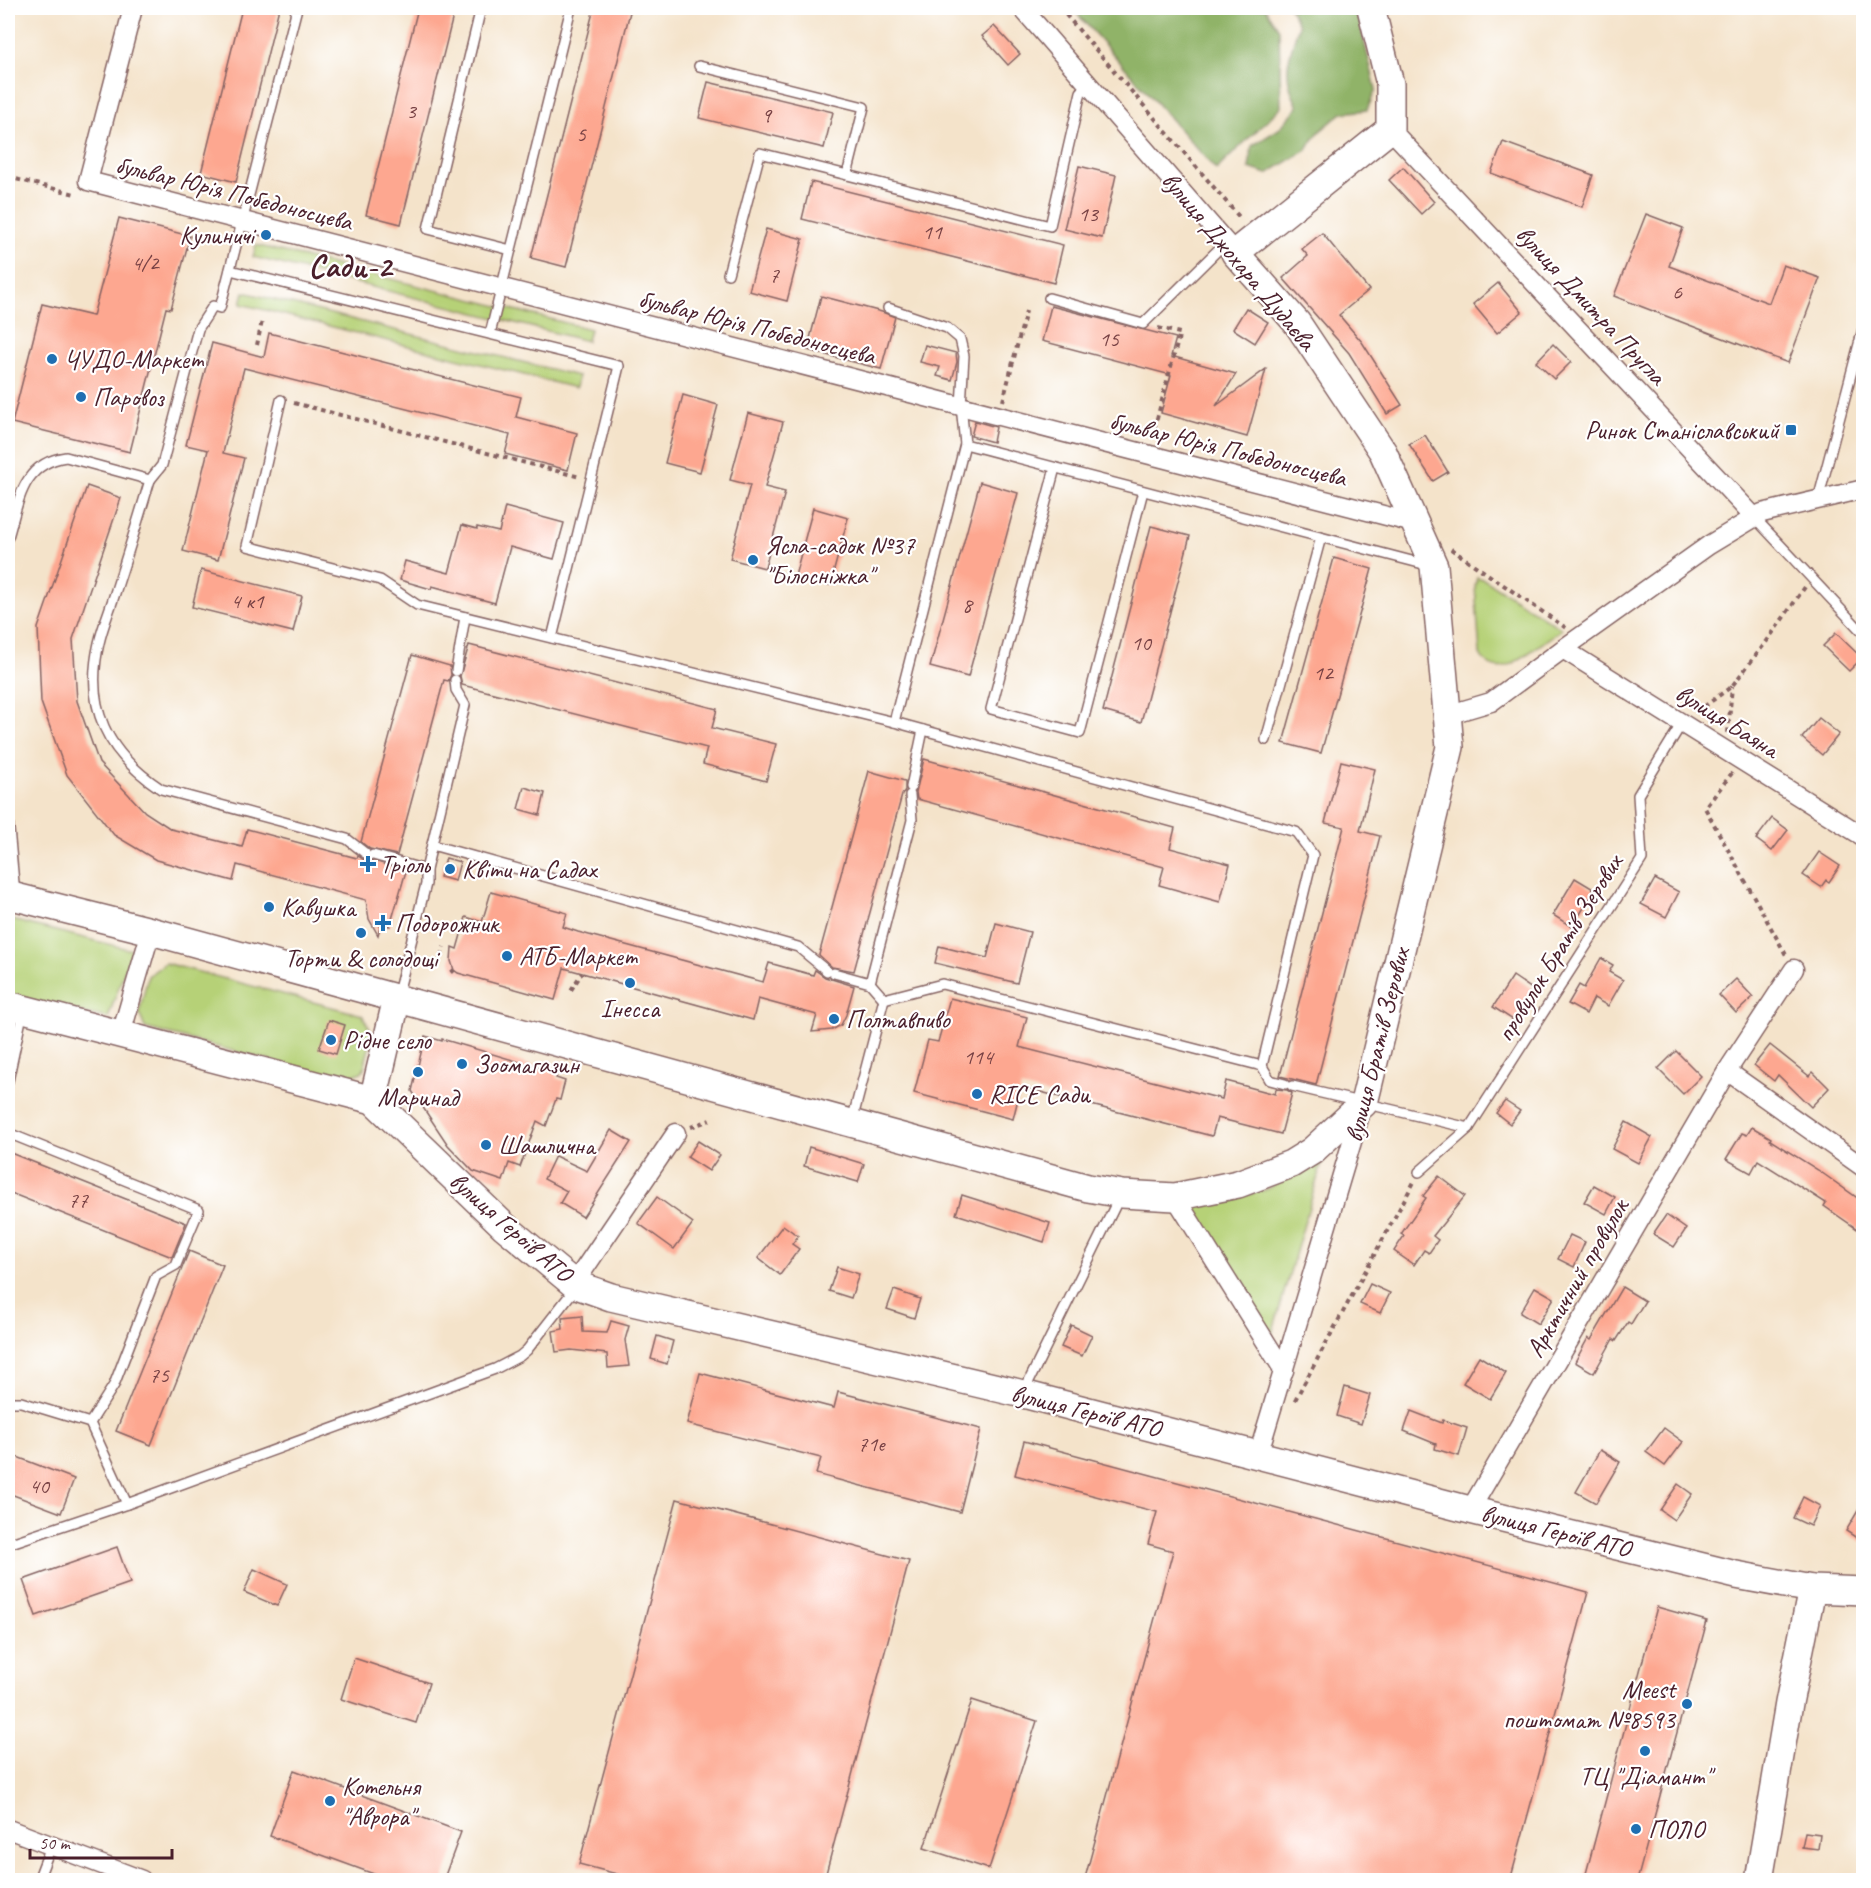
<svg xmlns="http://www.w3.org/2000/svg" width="1871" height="1888" font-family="Caveat,sans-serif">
	<rect width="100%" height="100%" fill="#fff"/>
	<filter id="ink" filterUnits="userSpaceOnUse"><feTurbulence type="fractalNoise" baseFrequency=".0167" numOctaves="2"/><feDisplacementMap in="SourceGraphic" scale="12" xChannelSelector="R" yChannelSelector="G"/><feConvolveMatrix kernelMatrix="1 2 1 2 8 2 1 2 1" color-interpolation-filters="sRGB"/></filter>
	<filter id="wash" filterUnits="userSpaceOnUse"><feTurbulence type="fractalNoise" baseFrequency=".008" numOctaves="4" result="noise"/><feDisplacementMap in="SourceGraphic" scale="24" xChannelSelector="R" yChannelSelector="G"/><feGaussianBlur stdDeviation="1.35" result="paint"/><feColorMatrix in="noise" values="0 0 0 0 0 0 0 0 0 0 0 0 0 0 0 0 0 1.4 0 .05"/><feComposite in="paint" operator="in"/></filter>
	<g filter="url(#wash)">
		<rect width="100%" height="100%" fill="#f4e3ca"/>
		<g fill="#b6d177" stroke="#807851" stroke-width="1.5">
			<polygon points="256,245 590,329 587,341 253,257"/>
			<polygon points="244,292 578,376 576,388 241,304"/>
			<path d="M 1477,577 L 1485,580 L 1562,629 C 1547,639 1522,660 1507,666 C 1495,671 1485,664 1480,654 L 1475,586 Z"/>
			<polygon points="8,919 132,950 108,1018 8,997"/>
			<polygon points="165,963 362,1015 373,1034 363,1071 345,1080 145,1028 139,1013 148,976"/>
			<polygon points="1325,1152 1268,1348 1183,1209 1265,1190 1303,1168"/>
		</g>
		<g fill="#90b368" stroke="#6d694a" stroke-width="1.5">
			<polygon points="1072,8 1265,8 1279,29 1281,107 1216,170"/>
			<path d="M 1290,8 L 1356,8 L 1376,89 L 1367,110 L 1342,113 L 1319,132 L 1305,151 L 1267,174 L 1249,168 L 1252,146 L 1279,129 L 1298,107 C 1281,73 1288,59 1299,25 Z"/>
		</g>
		<g id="blocks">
			<g fill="#fda790">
				<polygon points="242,8 279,8 236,182 201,173"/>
				<polygon points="418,8 455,8 401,224 366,215"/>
				<polygon points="594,8 631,8 566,267 531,258"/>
				<polygon points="994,26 1020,54 1008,65 982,36"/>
				<polygon points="708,82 833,112 824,148 699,118"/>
				<polygon points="1503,142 1593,175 1582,207 1491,173"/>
				<polygon points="1079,166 1116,175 1102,238 1064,229"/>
				<polygon points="1403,167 1434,202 1421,214 1389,180"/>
				<polygon points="811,182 1063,245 1054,283 802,219"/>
				<polygon points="1646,214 1683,228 1669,266 1769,303 1783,265 1820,278 1788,363 1614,296"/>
				<polygon points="119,218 190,236 171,309 166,308 130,452 12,423 42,304 93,316"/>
				<polygon points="766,229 803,239 787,301 749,291"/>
				<polygon points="1322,233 1369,290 1339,315 1362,342 1402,405 1387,414 1349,353 1283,278 1308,256 1302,249"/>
				<polygon points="1498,283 1522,312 1497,333 1473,304"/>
				<polygon points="821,296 882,312 895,317 881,369 807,350"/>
				<polygon points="1051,306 1176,338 1171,356 1236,374 1216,406 1266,369 1247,437 1161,413 1171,375 1042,341"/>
				<polygon points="1246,308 1268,322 1255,343 1233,329"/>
				<polygon points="269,333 521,397 516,417 577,433 568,470 505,454 510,435 244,368 223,453 244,458 218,560 183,551 208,450 186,445 212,343 264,357"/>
				<polygon points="1553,344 1571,362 1554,379 1536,362"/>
				<polygon points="925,345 956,353 957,362 952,380 937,376 940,367 920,362"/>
				<polygon points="683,395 718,405 700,472 665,463"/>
				<polygon points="748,413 783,422 765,487 785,492 765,568 730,559 750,485 730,480"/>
				<polygon points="975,421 996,427 993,442 971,436"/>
				<polygon points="1425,435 1448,472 1433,481 1409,444"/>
				<polygon points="980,482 1018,493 968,677 930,667"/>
				<polygon points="87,486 121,498 73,639 77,701 99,763 145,812 171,829 242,847 247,829 357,858 358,856 364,860 368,859 406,871 390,926 381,924 378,935 369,919 366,900 237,865 233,881 156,860 114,835 67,775 41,702 38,628"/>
				<polygon points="505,507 564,523 554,559 510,547 495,603 432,586 431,589 400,580 405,561 449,573 462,525 477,529 477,527 499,532"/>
				<polygon points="813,508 848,518 830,585 795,576"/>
				<polygon points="1151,526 1190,536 1141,722 1103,711"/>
				<polygon points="1334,558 1372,569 1321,753 1283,743"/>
				<polygon points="201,570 302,596 293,632 192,607"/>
				<polygon points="1836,633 1862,658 1849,671 1823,646"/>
				<polygon points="469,645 717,709 712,728 776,744 766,781 703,764 707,748 462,685 460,676"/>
				<polygon points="412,655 450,666 451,675 448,681 444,680 397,855 370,849 361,842"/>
				<polygon points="1819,718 1839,734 1822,755 1802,738"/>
				<polygon points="924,759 1175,828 1170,848 1230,864 1220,902 1159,885 1164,867 917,799 916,792"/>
				<polygon points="1341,761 1375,769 1360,831 1380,836 1316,1085 1280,1076 1344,827 1325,823"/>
				<polygon points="869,771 905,781 905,790 902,795 854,971 832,967 819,955"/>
				<polygon points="524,787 545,793 540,815 518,809"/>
				<polygon points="1772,818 1788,830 1772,851 1756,839"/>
				<polygon points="1819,852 1840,866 1829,882 1826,880 1821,887 1803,875"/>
				<polygon points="446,858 460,862 455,881 440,877"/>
				<polygon points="1575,878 1595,890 1572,927 1553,915"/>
				<polygon points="1655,879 1679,892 1666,917 1641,904"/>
				<polygon points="491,892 567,913 563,927 578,932 763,982 769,963 813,975 815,970 825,977 854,986 846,1015 841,1025 832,1030 812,1032 817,1015 758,999 753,1020 564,968 555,1000 458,973 454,970 451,961 452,947 457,949 466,917 482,922"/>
				<polygon points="996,923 1030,932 1017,983 935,963 939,946 987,958"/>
				<polygon points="1601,958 1613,965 1609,972 1623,980 1608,1006 1594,998 1586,1014 1568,1004 1579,985 1584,988"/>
				<polygon points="1513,976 1535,991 1516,1022 1493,1007"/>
				<polygon points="1736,979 1753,997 1736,1013 1719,995"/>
				<polygon points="950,998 1027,1017 1019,1047 1222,1099 1226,1081 1275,1094 1276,1089 1287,1090 1292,1093 1281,1134 1217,1118 1212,1136 1021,1087 1013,1119 914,1093 928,1040 938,1042"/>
				<polygon points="329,1020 345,1025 336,1054 319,1049"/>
				<polygon points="425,1036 442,1041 442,1039 557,1073 556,1078 565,1081 560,1100 556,1099 546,1126 537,1121 520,1167 509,1163 503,1181 473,1171 448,1145 412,1091"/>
				<polygon points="1770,1045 1809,1076 1813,1072 1829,1088 1811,1107 1778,1075 1774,1081 1754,1065"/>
				<polygon points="1676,1051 1701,1076 1683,1094 1658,1069"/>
				<polygon points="1505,1101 1520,1111 1510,1124 1496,1113"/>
				<polygon points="1626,1122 1652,1137 1638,1163 1612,1149"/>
				<polygon points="1752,1127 1771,1138 1770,1140 1818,1170 1863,1202 1863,1233 1824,1206 1826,1203 1758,1160 1751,1173 1726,1159 1742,1133 1747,1135"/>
				<polygon points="611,1130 631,1142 583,1217 560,1203 567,1191 544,1179 555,1156 587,1171"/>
				<polygon points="698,1141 720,1155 709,1171 687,1157"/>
				<polygon points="809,1147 864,1164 858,1182 804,1166"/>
				<polygon points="8,1152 186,1223 172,1257 8,1192"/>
				<polygon points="1439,1176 1465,1196 1433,1236 1438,1240 1429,1253 1424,1250 1414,1265 1394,1251 1404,1236 1401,1234 1426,1198 1423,1196"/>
				<polygon points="1594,1185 1615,1197 1606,1214 1584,1202"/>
				<polygon points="962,1195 1050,1223 1044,1242 956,1214"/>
				<polygon points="657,1197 693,1223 674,1249 638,1223"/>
				<polygon points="1666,1215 1686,1229 1674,1247 1653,1234"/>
				<polygon points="783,1225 798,1236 792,1244 799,1249 780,1275 758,1258"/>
				<polygon points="1570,1235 1585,1242 1574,1267 1558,1259"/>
				<polygon points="189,1251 223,1265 151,1445 116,1431"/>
				<polygon points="837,1267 859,1274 851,1298 829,1291"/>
				<polygon points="1370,1284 1390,1293 1380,1313 1360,1304"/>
				<polygon points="1535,1287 1554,1298 1538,1324 1520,1313"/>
				<polygon points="1622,1287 1645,1301 1631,1324 1628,1322 1616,1341 1613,1339 1594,1373 1575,1362 1588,1338 1591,1340"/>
				<polygon points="894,1290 920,1299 914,1318 887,1309"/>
				<polygon points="582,1316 583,1332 607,1333 611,1321 629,1326 625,1340 629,1366 608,1368 607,1354 571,1350 556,1352 553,1331 563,1329 562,1318"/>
				<polygon points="1071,1325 1092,1335 1082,1356 1061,1347"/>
				<polygon points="657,1336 673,1341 667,1364 651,1359"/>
				<polygon points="1479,1356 1506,1373 1490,1399 1463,1383"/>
				<polygon points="700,1373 834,1408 838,1392 981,1429 960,1512 816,1474 821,1458 687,1424"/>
				<polygon points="1345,1387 1370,1395 1361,1424 1337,1416"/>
				<polygon points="1411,1411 1442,1423 1443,1420 1467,1428 1459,1456 1435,1449 1436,1444 1404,1431"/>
				<polygon points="1664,1428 1683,1442 1665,1466 1646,1452"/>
				<polygon points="1024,1441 1588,1592 1510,1881 1093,1881 1085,1878 1173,1551 1148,1544 1157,1512 1015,1475"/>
				<polygon points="1600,1450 1620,1462 1596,1503 1576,1492"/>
				<polygon points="12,1455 74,1479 61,1513 8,1493 8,1469"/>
				<polygon points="1678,1484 1692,1494 1674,1520 1660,1510"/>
				<polygon points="1803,1497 1820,1506 1810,1526 1793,1518"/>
				<polygon points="677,1499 909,1561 824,1881 643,1881 579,1864"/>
				<polygon points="1863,1502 1863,1542 1846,1531"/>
				<polygon points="117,1547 130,1583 36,1616 23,1580"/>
				<polygon points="254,1569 287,1584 277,1606 244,1592"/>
				<polygon points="1657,1607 1707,1621 1637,1881 1584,1881"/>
				<polygon points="354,1658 429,1683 416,1723 341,1699"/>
				<polygon points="972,1700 1037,1721 989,1869 924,1848"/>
				<polygon points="294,1770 461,1832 443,1881 393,1881 270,1836"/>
				<polygon points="1805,1832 1820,1834 1818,1849 1802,1847"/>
			</g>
		</g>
	</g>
	<g filter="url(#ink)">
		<use href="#blocks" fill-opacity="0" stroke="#866463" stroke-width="1.5"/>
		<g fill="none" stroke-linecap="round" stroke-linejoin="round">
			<defs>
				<g id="lane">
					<polyline points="481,8 428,229 511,250"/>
					<polyline points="699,66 864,107 847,175"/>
					<polyline points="230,270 619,366 552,638"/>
					<polyline points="728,274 760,153 1050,226 1081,92 1090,85"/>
					<polyline points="1049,298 1143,324 1226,242"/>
					<polyline points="888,308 947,328 960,339 964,356 961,406 965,444 894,722"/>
					<polyline points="490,334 571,8"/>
					<polyline points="281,400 247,546 380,580 417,605 894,722 1296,832 1313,855 1262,1066 942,984 884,999"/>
					<polyline points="965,444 1427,565"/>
					<polyline points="1055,468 991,709 1080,733 1143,491"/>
					<path d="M 150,480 C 139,517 128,553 116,590 C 111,607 103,625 99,643 C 84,708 107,753 161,789 L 347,839 L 365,853"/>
					<polyline points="1818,500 1864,325"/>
					<polyline points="1754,517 1864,634"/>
					<path d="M 8,537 C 19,501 22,463 66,457 L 150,480 L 162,465 L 198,329 L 213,306 L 220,308 L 297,8"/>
					<polyline points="456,671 465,617"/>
					<polyline points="1266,740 1321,537"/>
					<polyline points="911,787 923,730"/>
					<polyline points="8,818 15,894"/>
					<polyline points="432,845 798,947 827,971"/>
					<polyline points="373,855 426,870"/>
					<polyline points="834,973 870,983 884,999"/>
					<polyline points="870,983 912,820 910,795"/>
					<polyline points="397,997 426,884 426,870 465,705 456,690 455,680"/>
					<polyline points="1262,1066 1270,1080 1285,1084"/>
					<polyline points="8,1081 23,1010"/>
					<polyline points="1292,1086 1469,1128"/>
					<polyline points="852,1121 884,999"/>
					<polyline points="8,1133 199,1210 182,1250"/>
					<polyline points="1419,1172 1469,1128 1642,859 1638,795 1682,723"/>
					<polyline points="1024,1391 1120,1196"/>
					<polyline points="8,1402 21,1402 90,1423 127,1504"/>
					<polyline points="90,1423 114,1385 156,1276 176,1265 180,1255"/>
					<polyline points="8,1544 127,1504 495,1369 520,1356 527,1350 570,1295 573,1286"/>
					<polyline points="38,1880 51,1846"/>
				</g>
				<g id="street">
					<polyline points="133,8 88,181 1414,523"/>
					<polyline points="1022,8 1235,253"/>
					<polyline points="1390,129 1754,517"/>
					<polyline points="1563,649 1864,837"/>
					<polyline points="1447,715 1491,702 1563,649 1709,545 1762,513 1864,489"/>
					<polyline points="121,1034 151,931"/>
					<polyline points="1727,1071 1794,969"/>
					<polyline points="1175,1197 1284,1371"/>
					<polyline points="574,1284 676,1133"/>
					<polyline points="1258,1455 1363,1105"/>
					<polyline points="1470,1510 1727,1071 1864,1168"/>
					<polyline points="8,1829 142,1880"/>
				</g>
				<g id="secondary">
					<polyline points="8,895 151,931 1088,1188 1122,1194 1175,1197 1238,1184 1291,1164 1312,1151 1364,1103 1450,747 1434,566 1383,452 1297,323 1235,253 1390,129 1390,84 1371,8"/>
					<polyline points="8,1005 373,1100 504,1226 574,1284 611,1297 1023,1394 1470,1510 1736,1575 1812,1589 1864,1591"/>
					<polyline points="373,1100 397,998"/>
					<polyline points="1759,1880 1789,1703 1812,1589"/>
				</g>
			</defs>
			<use href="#lane" stroke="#866463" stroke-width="12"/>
			<use href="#street" stroke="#866463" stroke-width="21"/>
			<use href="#secondary" stroke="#866463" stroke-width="30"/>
			<g stroke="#866463" stroke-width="4" stroke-dasharray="4.5 4.5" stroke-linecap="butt">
				<polyline points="1060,8 1241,219"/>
				<polyline points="8,177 75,194"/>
				<polyline points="257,345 262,321"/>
				<polyline points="1003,401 1026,311"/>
				<polyline points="294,403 580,477"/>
				<polyline points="1152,437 1180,333 1158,328"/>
				<polyline points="1451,549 1566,628"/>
				<polyline points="1697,712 1732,686 1767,641 1805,587"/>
				<polyline points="1728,733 1732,686"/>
				<polyline points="1732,773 1705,808 1786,955"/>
				<polyline points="441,956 444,947"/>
				<polyline points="420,959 439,964"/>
				<polyline points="451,973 454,970"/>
				<polyline points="571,990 582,973"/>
				<polyline points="691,1127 710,1120"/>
				<polyline points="1295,1400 1414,1182"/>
			</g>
			<use href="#lane" stroke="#fff" stroke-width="9"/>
			<use href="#street" stroke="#fff" stroke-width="18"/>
			<use href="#secondary" stroke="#fff" stroke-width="27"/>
		</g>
	</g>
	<g fill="#1f6fb2" stroke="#fff" stroke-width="2">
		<circle cx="266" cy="235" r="6"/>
		<circle cx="52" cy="359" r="6"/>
		<circle cx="81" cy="397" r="6"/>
		<rect x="1785" y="424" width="12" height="12" rx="3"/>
		<circle cx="753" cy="560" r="6"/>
		<path d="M365 855h6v6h6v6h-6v6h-6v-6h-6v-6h6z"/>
		<circle cx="450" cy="869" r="6"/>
		<circle cx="269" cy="907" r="6"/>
		<path d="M380 914h6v6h6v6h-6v6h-6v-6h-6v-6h6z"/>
		<circle cx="361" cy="933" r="6"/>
		<circle cx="507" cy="956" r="6"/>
		<circle cx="630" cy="983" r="6"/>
		<circle cx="834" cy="1019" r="6"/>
		<circle cx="331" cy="1040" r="6"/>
		<circle cx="462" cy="1064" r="6"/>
		<circle cx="418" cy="1072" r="6"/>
		<circle cx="977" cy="1094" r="6"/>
		<circle cx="486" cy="1145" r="6"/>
		<circle cx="1687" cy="1704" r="6"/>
		<circle cx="1645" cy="1751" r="6"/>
		<circle cx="330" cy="1801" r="6"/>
		<circle cx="1636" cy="1829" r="6"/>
	</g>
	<g text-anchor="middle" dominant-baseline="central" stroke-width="4.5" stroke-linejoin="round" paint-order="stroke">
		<g font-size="22" fill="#774144">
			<text x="411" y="111">3</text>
			<text x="766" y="115">9</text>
			<text x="581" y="134">5</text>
			<text x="1088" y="214">13</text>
			<text x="932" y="232">11</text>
			<text x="145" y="263">4/2</text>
			<text x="774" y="275">7</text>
			<text x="1677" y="292">6</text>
			<text x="1109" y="339">15</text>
			<text x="247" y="601">4 к1</text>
			<text x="967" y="605">8</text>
			<text x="1141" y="643">10</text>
			<text x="1323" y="673">12</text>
			<text x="978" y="1057">114</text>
			<text x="78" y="1200">77</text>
			<text x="159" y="1375">75</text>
			<text x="871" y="1444">71е</text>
			<text x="39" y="1486">40</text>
		</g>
		<g font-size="26" fill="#4a1f2b" stroke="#fff">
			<text transform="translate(234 193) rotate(14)">бульвар Юрія Побєдоносцева</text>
			<text transform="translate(1239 261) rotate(50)">вулиця Джохара Дудаєва</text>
			<text transform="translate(1591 305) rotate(47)">вулиця Дмитра Пругла</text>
			<text transform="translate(757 327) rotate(14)">бульвар Юрія Побєдоносцева</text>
			<text transform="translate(1228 449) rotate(14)">бульвар Юрія Побєдоносцева</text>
			<text transform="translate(1727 721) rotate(32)">вулиця Баяна</text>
			<text transform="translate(1559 948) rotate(-58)">провулок Братів Зерових</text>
			<text transform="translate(1377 1045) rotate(-76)">вулиця Братів Зерових</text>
			<text transform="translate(511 1227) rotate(41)">вулиця Героїв АТО</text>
			<text transform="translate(1577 1278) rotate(-60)">Арктичний провулок</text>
			<text transform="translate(1086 1411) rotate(14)">вулиця Героїв АТО</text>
			<text transform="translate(1556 1531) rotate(14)">вулиця Героїв АТО</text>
		</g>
		<g font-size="26" fill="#4a1f2b" stroke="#fff" text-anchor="start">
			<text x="254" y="235" text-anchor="end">Кулиничі</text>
			<text x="64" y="359">ЧУДО-Маркет</text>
			<text x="93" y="397">Паровоз</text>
			<text x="1779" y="430" text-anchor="end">Ринок Станіславський</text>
			<text x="765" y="545">Ясла-садок №37<tspan x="765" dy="30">"Білосніжка"</tspan></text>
			<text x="380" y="864">Тріоль</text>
			<text x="462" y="869">Квіти на Садах</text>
			<text x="281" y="907">Кавушка</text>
			<text x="395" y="923">Подорожник</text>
			<text x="519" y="956">АТБ-Маркет</text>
			<text x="361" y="958" text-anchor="middle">Торти &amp; солодощі</text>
			<text x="630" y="1008" text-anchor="middle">Інесса</text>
			<text x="846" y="1019">Полтавпиво</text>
			<text x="343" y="1040">Рідне село</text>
			<text x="474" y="1064">Зоомагазин</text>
			<text x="989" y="1094">RICE Сади</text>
			<text x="418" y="1097" text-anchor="middle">Маринад</text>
			<text x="498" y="1145">Шашлична</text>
			<text x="1675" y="1689" text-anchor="end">Meest<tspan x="1675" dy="30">поштомат №8593</tspan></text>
			<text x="1645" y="1776" text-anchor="middle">ТЦ "Діамант"</text>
			<text x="342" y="1786">Котельня<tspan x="342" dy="30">"Аврора"</tspan></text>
			<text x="1648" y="1829">ПОЛО</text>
		</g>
		<g font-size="32" font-weight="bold" fill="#4a1f2b" stroke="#fff">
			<text x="350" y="266">Сади-2</text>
		</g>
	</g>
	<rect width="1871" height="1888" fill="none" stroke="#fff" stroke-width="30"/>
	<path d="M30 1849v9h142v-9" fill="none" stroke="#4a1f2b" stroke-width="3"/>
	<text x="39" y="1849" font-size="18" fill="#4a1f2b" stroke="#ffffff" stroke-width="4.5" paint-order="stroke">50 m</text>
</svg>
